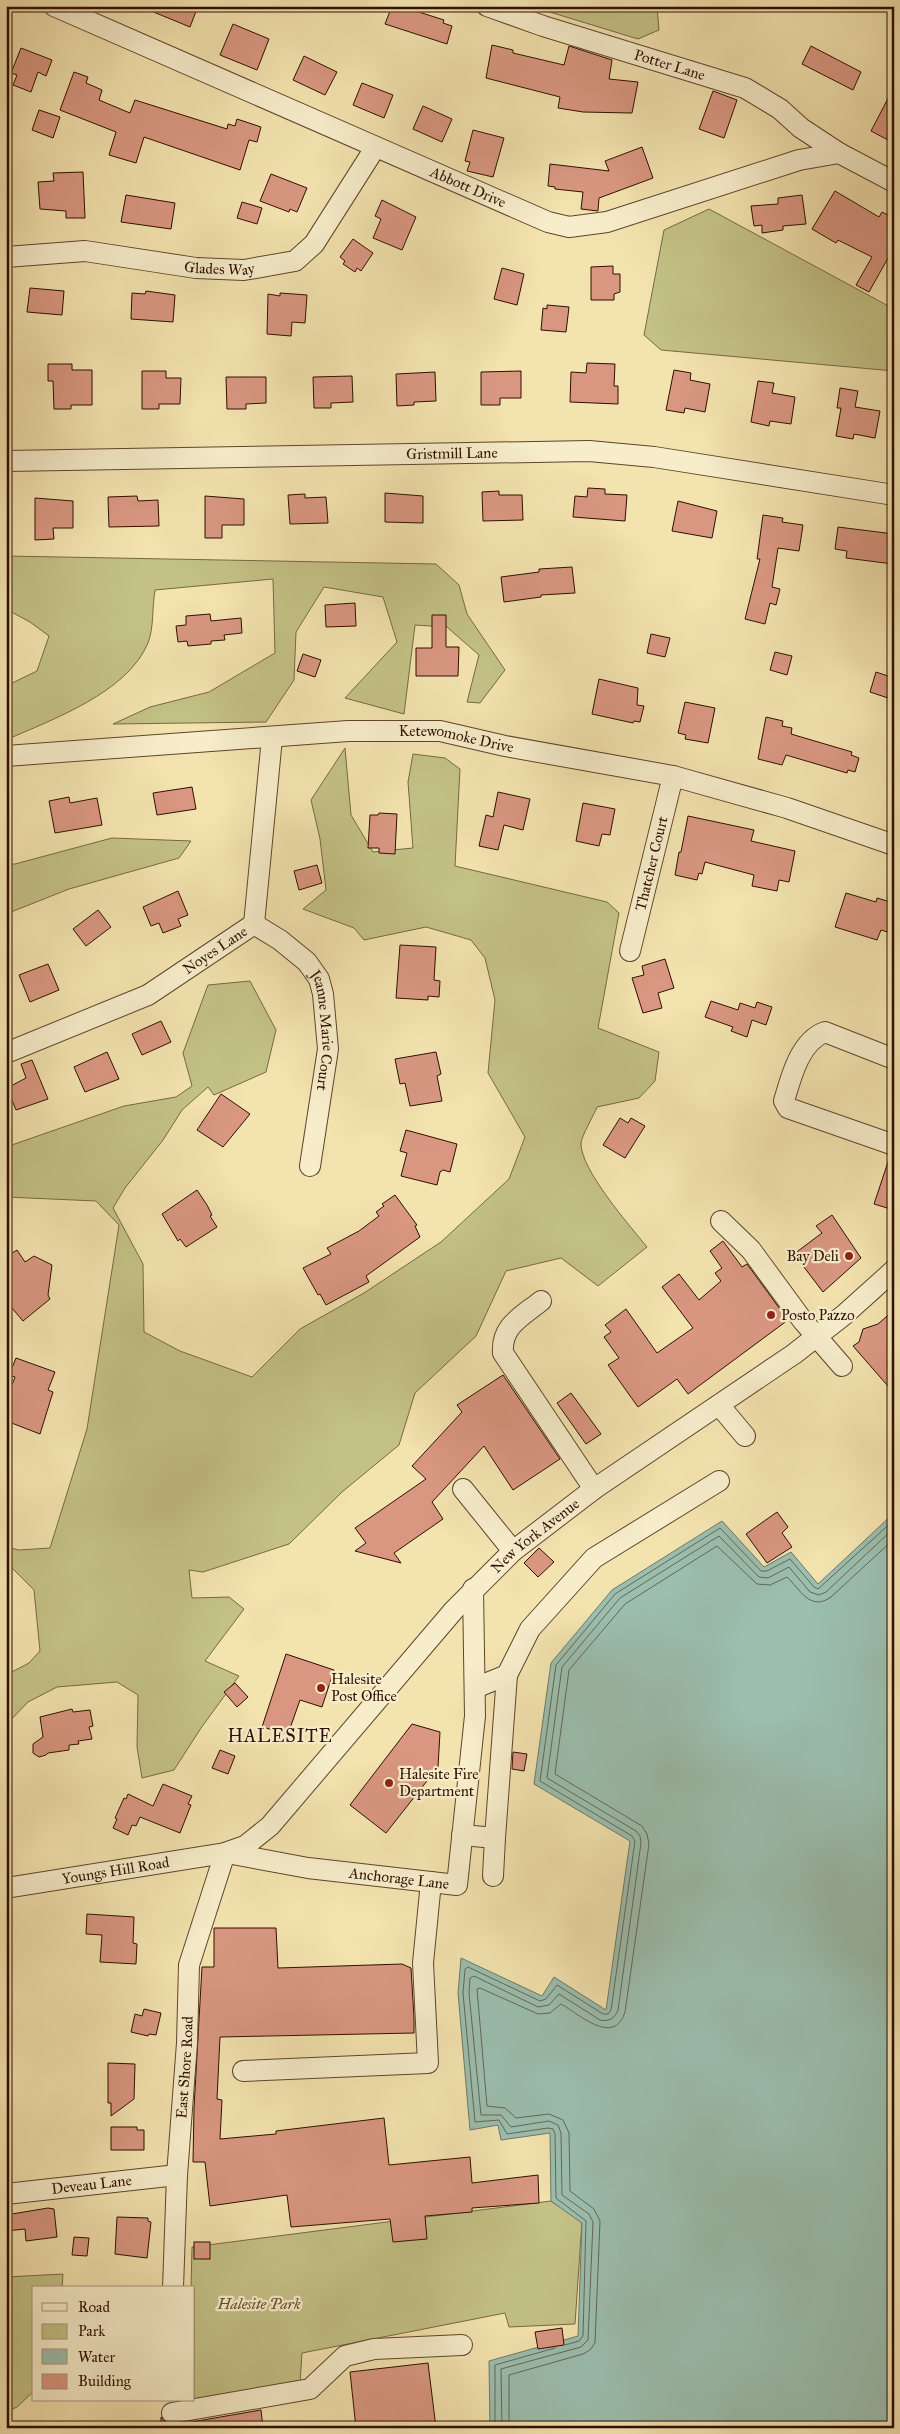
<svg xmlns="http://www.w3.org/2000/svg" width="900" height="2434" font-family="'IM FELL Great Primer',serif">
	<rect width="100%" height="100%" fill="#f3e3af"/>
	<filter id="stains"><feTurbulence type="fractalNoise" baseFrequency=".004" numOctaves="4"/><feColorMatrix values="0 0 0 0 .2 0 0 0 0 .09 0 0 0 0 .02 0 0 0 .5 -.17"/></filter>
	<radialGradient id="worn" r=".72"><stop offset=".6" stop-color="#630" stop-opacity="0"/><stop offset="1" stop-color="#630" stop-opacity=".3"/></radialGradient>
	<g fill="#c3c186" stroke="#786843">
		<polygon points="530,6 657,6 659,30 638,39"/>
		<polygon points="709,209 894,309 894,371 661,350 644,335 664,230"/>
		<path d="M 6,556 L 436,564 L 459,585 L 467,614 L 505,670 L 480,703 L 467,702 L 479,655 L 447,627 L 415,625 L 404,714 L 345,698 L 397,642 L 383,597 L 324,587 L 296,632 L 294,680 L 266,722 L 113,724 L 150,707 L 209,692 L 275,653 L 273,579 L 155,590 C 152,607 154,628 148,643 C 127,693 53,719 6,740 L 6,686 L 37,671 L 49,636 L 30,622 L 6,609 Z"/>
		<path d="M 345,748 L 351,815 L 373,852 L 413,848 L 408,782 L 413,754 L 445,758 L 460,769 L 455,866 L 607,902 L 619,913 L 598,1028 L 659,1052 L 655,1081 L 639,1098 L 597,1107 C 594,1115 582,1135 581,1143 C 580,1169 630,1226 647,1247 L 598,1286 L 561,1258 L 506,1271 L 476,1336 L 415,1393 L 399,1445 L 342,1492 L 289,1544 L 203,1572 L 189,1570 L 192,1598 L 229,1597 L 244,1609 L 205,1661 L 239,1676 L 201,1728 L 174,1770 L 142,1778 L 137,1747 L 138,1695 L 117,1682 L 57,1687 L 28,1702 L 6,1725 L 6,1675 L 29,1663 L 40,1651 L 34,1590 L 6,1562 L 6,1547 L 19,1550 L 50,1548 L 87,1429 L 119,1225 L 96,1201 L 6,1197 L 6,1147 L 124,1106 L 176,1097 L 192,1086 L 183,1053 L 208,985 L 250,981 L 276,1030 L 266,1072 L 214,1095 L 208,1087 L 182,1110 L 163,1140 L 125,1188 L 113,1208 L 143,1264 L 144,1332 L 180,1351 L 252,1377 L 300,1329 L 364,1293 L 441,1242 L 509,1179 L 525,1137 L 488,1073 L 495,1000 L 485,958 L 471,940 L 426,927 L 364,940 L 354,928 L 303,909 L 326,890 L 320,839 L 311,800 Z"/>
		<polygon points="112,838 191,841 179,858 69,889 6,914 6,864 15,864"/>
		<polygon points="551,2201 582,2222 575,2324 509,2327 505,2313 302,2353 299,2398 186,2405 186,2400 194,2400 194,2288 191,2288 192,2247"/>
		<polygon points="63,2274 62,2288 34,2288 34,2391 17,2407 6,2412 6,2277"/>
	</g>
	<polygon fill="#9bbeae" stroke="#6f7868" points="894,1513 894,2428 490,2428 489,2361 578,2336 582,2223 551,2201 550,2133 501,2140 498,2125 470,2130 458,1993 461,1958 542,1996 554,1977 606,2010 630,1841 534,1784 551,1663 612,1590 722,1521 764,1567 791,1552 818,1584"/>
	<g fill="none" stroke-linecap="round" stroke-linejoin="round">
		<g stroke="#646657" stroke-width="1">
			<polyline points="565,2345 579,2341 583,2336 586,2221 556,2198 555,2134 553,2129 548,2128 507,2134 499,2120 475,2122 463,1993 465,1969 468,1967 540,2001 546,1999 557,1985 603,2014 608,2014 611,2010 635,1841 632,1836 540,1781 556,1665 615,1594 720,1528 761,1571 767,1571 790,1559 814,1587 818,1589 894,1520"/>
			<polyline points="495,2428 495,2365 555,2348"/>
			<path d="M 502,2428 L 501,2369 L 581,2347 L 588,2340 L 593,2222 L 589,2214 L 562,2195 L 561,2133 L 558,2125 L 549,2121 L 511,2127 L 501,2115 L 481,2115 L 469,1993 L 470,1978 L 474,1976 L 538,2007 L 549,2005 L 559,1994 L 600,2020 C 609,2022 615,2018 618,2010 L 641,1843 L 640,1836 L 636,1831 L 547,1778 L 562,1667 L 620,1598 L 719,1536 L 759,1577 L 768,1578 L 789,1567 L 810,1592 L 819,1595 L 826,1592 L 894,1528"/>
			<path d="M 509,2428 L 509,2375 L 583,2354 L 590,2350 L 595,2343 L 600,2221 L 594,2209 L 570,2191 L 569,2133 L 563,2120 L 549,2114 L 516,2118 L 505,2108 L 487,2106 L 477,1989 L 480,1988 L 538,2014 L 550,2013 L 561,2004 C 579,2014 614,2047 625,2012 L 649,1844 L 647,1834 L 642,1826 L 555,1774 L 569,1670 L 625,1604 L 717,1546 L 757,1584 L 770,1585 L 787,1577 C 800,1589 810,1612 831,1597 L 894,1539"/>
		</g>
	</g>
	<g fill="#d99781" stroke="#2e0f00">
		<polygon points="139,6 198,6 190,27"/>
		<polygon points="392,6 400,6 444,20 443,23 452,26 447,44 385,24"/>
		<polygon points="233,24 269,39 257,70 220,55"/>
		<polygon points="492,45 513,50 513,53 564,65 569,46 612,60 609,79 638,82 632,113 583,112 558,108 560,97 486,78"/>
		<polygon points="811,46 861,72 853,90 802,64"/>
		<polygon points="21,48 52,60 46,76 38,72 31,92 13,85 17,75 11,73"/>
		<polygon points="304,56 337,72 325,95 293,80"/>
		<polygon points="74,72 88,77 86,83 102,90 99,100 130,113 135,100 227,129 228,124 235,126 237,119 261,127 257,142 249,140 240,170 144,137 136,163 109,155 116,132 60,110"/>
		<polygon points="362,83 393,95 384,118 353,105"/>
		<polygon points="894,87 894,133 890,141 871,131"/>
		<polygon points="713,91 737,100 724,138 699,129"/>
		<polygon points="423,106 452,119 442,142 413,129"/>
		<polygon points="39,110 60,117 53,138 32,130"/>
		<polygon points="473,130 504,138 493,177 467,171 470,162 465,161"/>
		<polygon points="642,147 653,178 599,198 598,211 581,209 583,192 555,189 555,187 548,186 550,164 609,171 605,161"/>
		<polygon points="83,172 85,218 66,218 66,211 40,209 38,182 54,181 53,173"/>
		<polygon points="271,174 307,188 297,212 290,209 289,212 260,201"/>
		<polygon points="835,191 879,217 882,212 894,218 894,261 888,258 869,292 856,285 872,257 838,240 836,243 812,229"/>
		<polygon points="126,195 175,203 171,229 121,222"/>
		<polygon points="802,195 806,224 783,226 783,230 762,233 762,225 754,226 751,206 778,204 778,198"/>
		<polygon points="382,200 416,217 402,250 373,238 381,219 375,216"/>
		<polygon points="242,202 262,208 257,224 237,218"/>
		<polygon points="353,239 373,253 361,271 357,268 355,272 343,264 345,261 340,257"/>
		<polygon points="613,266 613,274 620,274 620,292 614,294 614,300 591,300 591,267"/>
		<polygon points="502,268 524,274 517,305 494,299"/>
		<polygon points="30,288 64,291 62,315 27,312"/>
		<polygon points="146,291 175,295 173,322 131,319 132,293 145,294"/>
		<polygon points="280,293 307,295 305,323 292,322 291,336 267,334 268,294 280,296"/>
		<polygon points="547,305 569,307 566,332 541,330 543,308 547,309"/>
		<polygon points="587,363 615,364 614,386 618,386 618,404 570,402 571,372 586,373"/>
		<polygon points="48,364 72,364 72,370 92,370 92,405 71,405 71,409 54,409 53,381 48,381"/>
		<polygon points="674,370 691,373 690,380 710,384 705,412 685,408 684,413 666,410"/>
		<polygon points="142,371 166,371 166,378 181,378 180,404 159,404 159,409 142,409"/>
		<polygon points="521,371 521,398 500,398 500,405 481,405 481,372"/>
		<polygon points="435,372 436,401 414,402 414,405 397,406 396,374"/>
		<polygon points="352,376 353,402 331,403 331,408 314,408 313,377"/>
		<polygon points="226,377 266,377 266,403 246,404 246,409 227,409"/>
		<polygon points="758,381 774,383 772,393 795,397 791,424 770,421 769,426 751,422"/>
		<polygon points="840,388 858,391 855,407 880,411 875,438 854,434 853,439 836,436 841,408 837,408"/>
		<polygon points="588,488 605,489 605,494 627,495 625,521 573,517 575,496 587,497"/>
		<polygon points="499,491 499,495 522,495 523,520 483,521 482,492"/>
		<polygon points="385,493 423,496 423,523 385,522"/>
		<polygon points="305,494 305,498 326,497 328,523 290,524 288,495"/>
		<polygon points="137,496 138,501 158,500 159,526 109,527 108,497"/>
		<polygon points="205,496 244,499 244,525 222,525 222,538 205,538"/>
		<polygon points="35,498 73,501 73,528 53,528 54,539 35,540"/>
		<polygon points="678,501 717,511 712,538 672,531"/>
		<polygon points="763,515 783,518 782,522 803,525 799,551 778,548 772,587 780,589 776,605 770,603 765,624 745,619 760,559 757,559"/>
		<polygon points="838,527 894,534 893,564 846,558 847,551 835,549"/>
		<polygon points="572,567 575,593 541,595 541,597 504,602 501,577 539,572 539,569"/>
		<polygon points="355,603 356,626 326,627 325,605"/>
		<polygon points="210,614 211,621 241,618 242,633 224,635 225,640 211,641 211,644 188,646 187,641 178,642 176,626 186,625 186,616"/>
		<polygon points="432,615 446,615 446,647 459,647 458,676 416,676 416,648 432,648"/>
		<polygon points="651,634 670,638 665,657 647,653"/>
		<polygon points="775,652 792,656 787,675 770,670"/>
		<polygon points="303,654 321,660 315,677 297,671"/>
		<polygon points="876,672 894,678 894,700 870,692"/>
		<polygon points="599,679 638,688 637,705 644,706 640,722 634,721 633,723 592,714"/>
		<polygon points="685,702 715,708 708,743 685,739 686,735 678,733"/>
		<polygon points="766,717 783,721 782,726 792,728 791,734 852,752 851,755 859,758 855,772 848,770 847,773 786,755 782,765 758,759"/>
		<polygon points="192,787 196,809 157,815 153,793"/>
		<polygon points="498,792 530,799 523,830 504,825 498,850 479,846 486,815 493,817"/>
		<polygon points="69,797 70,803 97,798 102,825 55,833 49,801"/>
		<polygon points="583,803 615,809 610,835 602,834 599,846 576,841"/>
		<polygon points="379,813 397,814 395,854 379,853 379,848 368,848 370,815 378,815"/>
		<polygon points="688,816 754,830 751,841 795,851 789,882 779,880 777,891 752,886 754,875 705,862 702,874 699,873 697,880 675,875 679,852 681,852"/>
		<polygon points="317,865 322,883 299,890 294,871"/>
		<polygon points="178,891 188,915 178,919 181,926 163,933 159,923 151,926 143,907"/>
		<polygon points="846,893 876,902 877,898 894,903 894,934 881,930 877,940 835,927"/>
		<polygon points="98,910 111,927 86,946 73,929"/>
		<polygon points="400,945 436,947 434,980 440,981 439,997 428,996 428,1000 396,998"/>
		<polygon points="665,959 674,988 658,993 662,1008 643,1013 632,978 644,975 642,966"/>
		<polygon points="48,964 59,990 30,1002 19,975"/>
		<polygon points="711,1001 738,1010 740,1003 755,1008 757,1002 772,1007 766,1025 752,1020 747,1037 731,1031 733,1027 705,1017"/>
		<polygon points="161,1021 171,1042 142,1055 132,1034"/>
		<polygon points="107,1052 119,1079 85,1092 74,1067"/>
		<polygon points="436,1052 441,1074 437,1076 442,1101 410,1106 405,1083 400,1084 395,1059"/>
		<polygon points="32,1060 48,1099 16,1110 7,1088 26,1078 21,1064"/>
		<polygon points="221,1094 250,1114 223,1147 197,1130"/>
		<polygon points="620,1118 628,1123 631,1118 645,1126 625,1158 603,1145"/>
		<polygon points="406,1130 457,1144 450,1172 443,1170 440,1172 437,1185 401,1176 407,1153 400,1151"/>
		<polygon points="890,1156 894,1157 894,1210 874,1204"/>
		<polygon points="197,1190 207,1205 212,1215 210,1216 217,1227 186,1247 180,1239 178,1241 162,1214"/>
		<polygon points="395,1195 417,1225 415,1226 420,1237 366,1276 369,1282 326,1305 320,1294 318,1295 303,1268 331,1254 327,1248 359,1231 379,1216 376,1212 384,1206 382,1204"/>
		<polygon points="832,1215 861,1258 823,1292 794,1254 822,1233 816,1226"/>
		<polygon points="723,1241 742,1267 747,1264 788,1320 688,1394 677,1379 638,1407 608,1365 619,1358 604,1337 611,1332 605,1325 626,1309 657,1353 693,1328 662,1287 679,1274 699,1300 721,1281 715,1273 722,1268 710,1251"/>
		<polygon points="17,1250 25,1262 34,1256 52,1265 48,1295 50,1299 23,1321 6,1301 6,1287 12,1283 6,1274 6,1257"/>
		<polygon points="894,1310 894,1393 853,1346 859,1342 863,1329 878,1324"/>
		<polygon points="16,1358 55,1372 48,1390 53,1392 40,1434 9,1422 10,1418 6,1416 6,1400 15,1377 9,1375"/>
		<polygon points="503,1375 560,1459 513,1490 484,1446 432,1502 443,1519 394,1553 401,1563 355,1551 366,1543 355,1528 426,1479 412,1466 462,1412 457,1405"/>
		<polygon points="571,1393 601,1434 586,1444 557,1403"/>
		<polygon points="777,1512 788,1527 782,1533 792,1547 767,1563 746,1534"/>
		<polygon points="539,1548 554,1562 538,1577 524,1563"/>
		<polygon points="286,1654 334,1670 322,1707 300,1700 288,1734 262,1727"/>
		<polygon points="235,1683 248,1697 237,1707 224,1692"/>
		<polygon points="72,1709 73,1712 90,1710 93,1726 89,1727 92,1739 78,1741 79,1744 69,1745 69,1750 48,1753 46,1755 39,1757 33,1753 33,1744 43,1737 40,1717"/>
		<polygon points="412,1724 440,1732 438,1767 386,1833 350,1805"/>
		<polygon points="220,1750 235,1756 228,1774 212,1768"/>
		<polygon points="513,1752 527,1754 524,1771 512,1769"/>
		<polygon points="163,1784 192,1796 188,1804 191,1805 180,1833 140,1817 136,1826 132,1825 128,1835 113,1828 117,1819 115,1818 124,1798 126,1799 128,1794 153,1806"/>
		<polygon points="87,1914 134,1917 133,1943 137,1944 136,1964 100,1962 102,1935 86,1934"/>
		<polygon points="214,1928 276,1928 278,1968 402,1964 411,1968 414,2018 414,2033 220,2037 217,2099 222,2100 220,2139 276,2134 276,2131 384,2118 389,2165 470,2157 472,2183 538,2175 539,2203 472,2208 472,2212 425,2216 427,2239 393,2242 390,2219 291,2227 287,2195 210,2206 205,2162 193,2162 194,2108 202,1967 214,1967"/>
		<polygon points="144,2009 161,2013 156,2035 149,2034 148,2036 131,2032 135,2014 142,2016"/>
		<polygon points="108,2063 135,2064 134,2099 111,2116 111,2103 108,2103"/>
		<polygon points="111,2127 137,2127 137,2130 144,2130 144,2150 111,2150"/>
		<polygon points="48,2208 54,2209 57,2237 26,2241 25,2229 6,2231 6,2215"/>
		<polygon points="117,2217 148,2218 148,2221 151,2222 147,2258 115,2254"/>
		<polygon points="74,2237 89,2238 87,2256 72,2255"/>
		<rect x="194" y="2242" width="16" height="17"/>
		<polygon points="562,2328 564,2345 538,2349 535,2332"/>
		<polygon points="428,2363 436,2428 356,2428 350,2372"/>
		<polygon points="261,2410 263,2428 161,2428 161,2417 167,2424 174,2425"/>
	</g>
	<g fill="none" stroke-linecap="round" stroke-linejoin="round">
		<defs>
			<g id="minor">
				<path id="s1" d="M 54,6 L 548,222 L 569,227 L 607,222 L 799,160 L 839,153 L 894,182"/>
				<path id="s2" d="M 487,6 L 543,26 L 745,88 L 780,109 L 801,128 L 839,153"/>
				<path id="s3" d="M 6,257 L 85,251 L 196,268 L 244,270 L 295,261 L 314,244 L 375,148"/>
				<path id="s4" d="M 6,461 L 589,451 L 654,457 L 894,495"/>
				<path id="s5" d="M 6,756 L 348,731 L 440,731 L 505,746 L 673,776 L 787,808 L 894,845"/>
				<path id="s6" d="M 254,924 L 280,940 L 307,962 L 319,979 L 323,994 L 328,1049 L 310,1166"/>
				<path id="s7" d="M 630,951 L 673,776"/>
				<path id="s8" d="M 6,1053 L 148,995 L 254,924 L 272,738"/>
				<path d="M 894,1059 L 825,1032 C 800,1041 791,1077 784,1101 L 788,1108 L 894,1145"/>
				<polyline points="721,1221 751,1250 803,1321 842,1366"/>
				<path d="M 541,1301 C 521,1317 501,1326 503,1353 L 594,1489"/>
				<polyline points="719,1405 745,1436"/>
				<polyline points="463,1489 513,1551"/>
				<polyline points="475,1688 507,1675 530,1629 594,1558 719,1481"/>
				<polyline points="462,1835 495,1838 507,1675"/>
				<path id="s9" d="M 227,1853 L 308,1868 L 457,1885 L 475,1716 L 473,1589"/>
				<polyline points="493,1876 495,1838"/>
				<path id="s10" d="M 6,1888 L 225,1853 L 245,1846 L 270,1826 L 454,1610 L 513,1551 L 594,1489 L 794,1354 L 844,1315 L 894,1270"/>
				<polyline points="243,2071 428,2063 423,1963 431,1882"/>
				<path id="s11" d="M 6,2194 L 177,2175"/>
				<path id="s12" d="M 173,2288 L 177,2175 L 187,2043 L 189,1965 L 225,1853"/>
				<polyline points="172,2413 310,2389 345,2356 374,2349 462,2345"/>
			</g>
		</defs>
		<use href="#minor" stroke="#5f442c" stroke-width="22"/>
		<use href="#minor" stroke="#f7edcb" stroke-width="20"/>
	</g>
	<g fill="#8f2418" stroke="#f7edcb" stroke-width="2">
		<circle cx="849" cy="1256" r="5"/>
		<circle cx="771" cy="1315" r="5"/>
		<circle cx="321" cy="1688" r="5"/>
		<circle cx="389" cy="1783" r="5"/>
	</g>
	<g text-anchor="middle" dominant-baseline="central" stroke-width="4.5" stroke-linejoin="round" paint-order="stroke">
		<g font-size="15" fill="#2e0f00" stroke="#f7edcb">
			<text stroke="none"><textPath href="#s2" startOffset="192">Potter Lane</textPath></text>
			<text stroke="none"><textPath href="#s1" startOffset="452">Abbott Drive</textPath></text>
			<text stroke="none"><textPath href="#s3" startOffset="215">Glades Way</textPath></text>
			<text stroke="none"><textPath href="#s4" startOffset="446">Gristmill Lane</textPath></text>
			<text stroke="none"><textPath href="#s5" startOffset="452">Ketewomoke Drive</textPath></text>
			<text stroke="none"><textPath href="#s7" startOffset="90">Thatcher Court</textPath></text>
			<text stroke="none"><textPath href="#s8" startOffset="234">Noyes Lane</textPath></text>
			<text stroke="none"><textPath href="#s6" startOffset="138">Jeanne Marie Court</textPath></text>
			<text stroke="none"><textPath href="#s10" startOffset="669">New York Avenue</textPath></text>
			<text stroke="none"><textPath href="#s10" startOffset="111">Youngs Hill Road</textPath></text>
			<text stroke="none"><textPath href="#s9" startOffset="174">Anchorage Lane</textPath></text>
			<text stroke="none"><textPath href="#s12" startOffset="221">East Shore Road</textPath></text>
			<text stroke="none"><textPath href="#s11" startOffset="86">Deveau Lane</textPath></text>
		</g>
		<g font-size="15" fill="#2e0f00" stroke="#f7edcb" text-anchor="start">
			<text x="839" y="1256" text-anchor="end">Bay Deli</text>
			<text x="781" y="1315">Posto Pazzo</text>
			<text x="331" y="1679">Halesite<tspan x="331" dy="17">Post Office</tspan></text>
			<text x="399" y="1774">Halesite Fire<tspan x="399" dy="17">Department</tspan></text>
		</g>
		<g font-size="15" font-style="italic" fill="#624d2f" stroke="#f7edcb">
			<text x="259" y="2304">Halesite Park</text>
		</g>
		<g font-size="18" letter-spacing="1" fill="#2e0f00" stroke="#f7edcb">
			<text x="280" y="1736">HALESITE</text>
		</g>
	</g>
	<rect width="900" height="2434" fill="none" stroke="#f3e3af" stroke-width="25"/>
	<rect x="8" y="8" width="885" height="2419" fill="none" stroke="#2e0f00" stroke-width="2.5"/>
	<rect x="12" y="12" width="875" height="2409" fill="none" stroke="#2e0f00"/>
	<rect x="32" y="2286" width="162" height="115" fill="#f7edcb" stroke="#a7947a"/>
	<rect x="42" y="2303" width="25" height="8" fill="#f7edcb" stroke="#a7947a"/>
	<text x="78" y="2312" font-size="15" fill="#2e0f00">Road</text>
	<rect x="42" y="2324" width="25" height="15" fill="#c3c186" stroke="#a7947a"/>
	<text x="78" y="2336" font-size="15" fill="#2e0f00">Park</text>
	<rect x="42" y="2349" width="25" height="15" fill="#9bbeae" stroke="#a7947a"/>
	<text x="78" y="2362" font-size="15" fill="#2e0f00">Water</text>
	<rect x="42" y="2374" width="25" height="15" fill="#d99781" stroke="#a7947a"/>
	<text x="78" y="2386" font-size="15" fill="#2e0f00">Building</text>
	<rect width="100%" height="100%" filter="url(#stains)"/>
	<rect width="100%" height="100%" fill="url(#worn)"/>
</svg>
